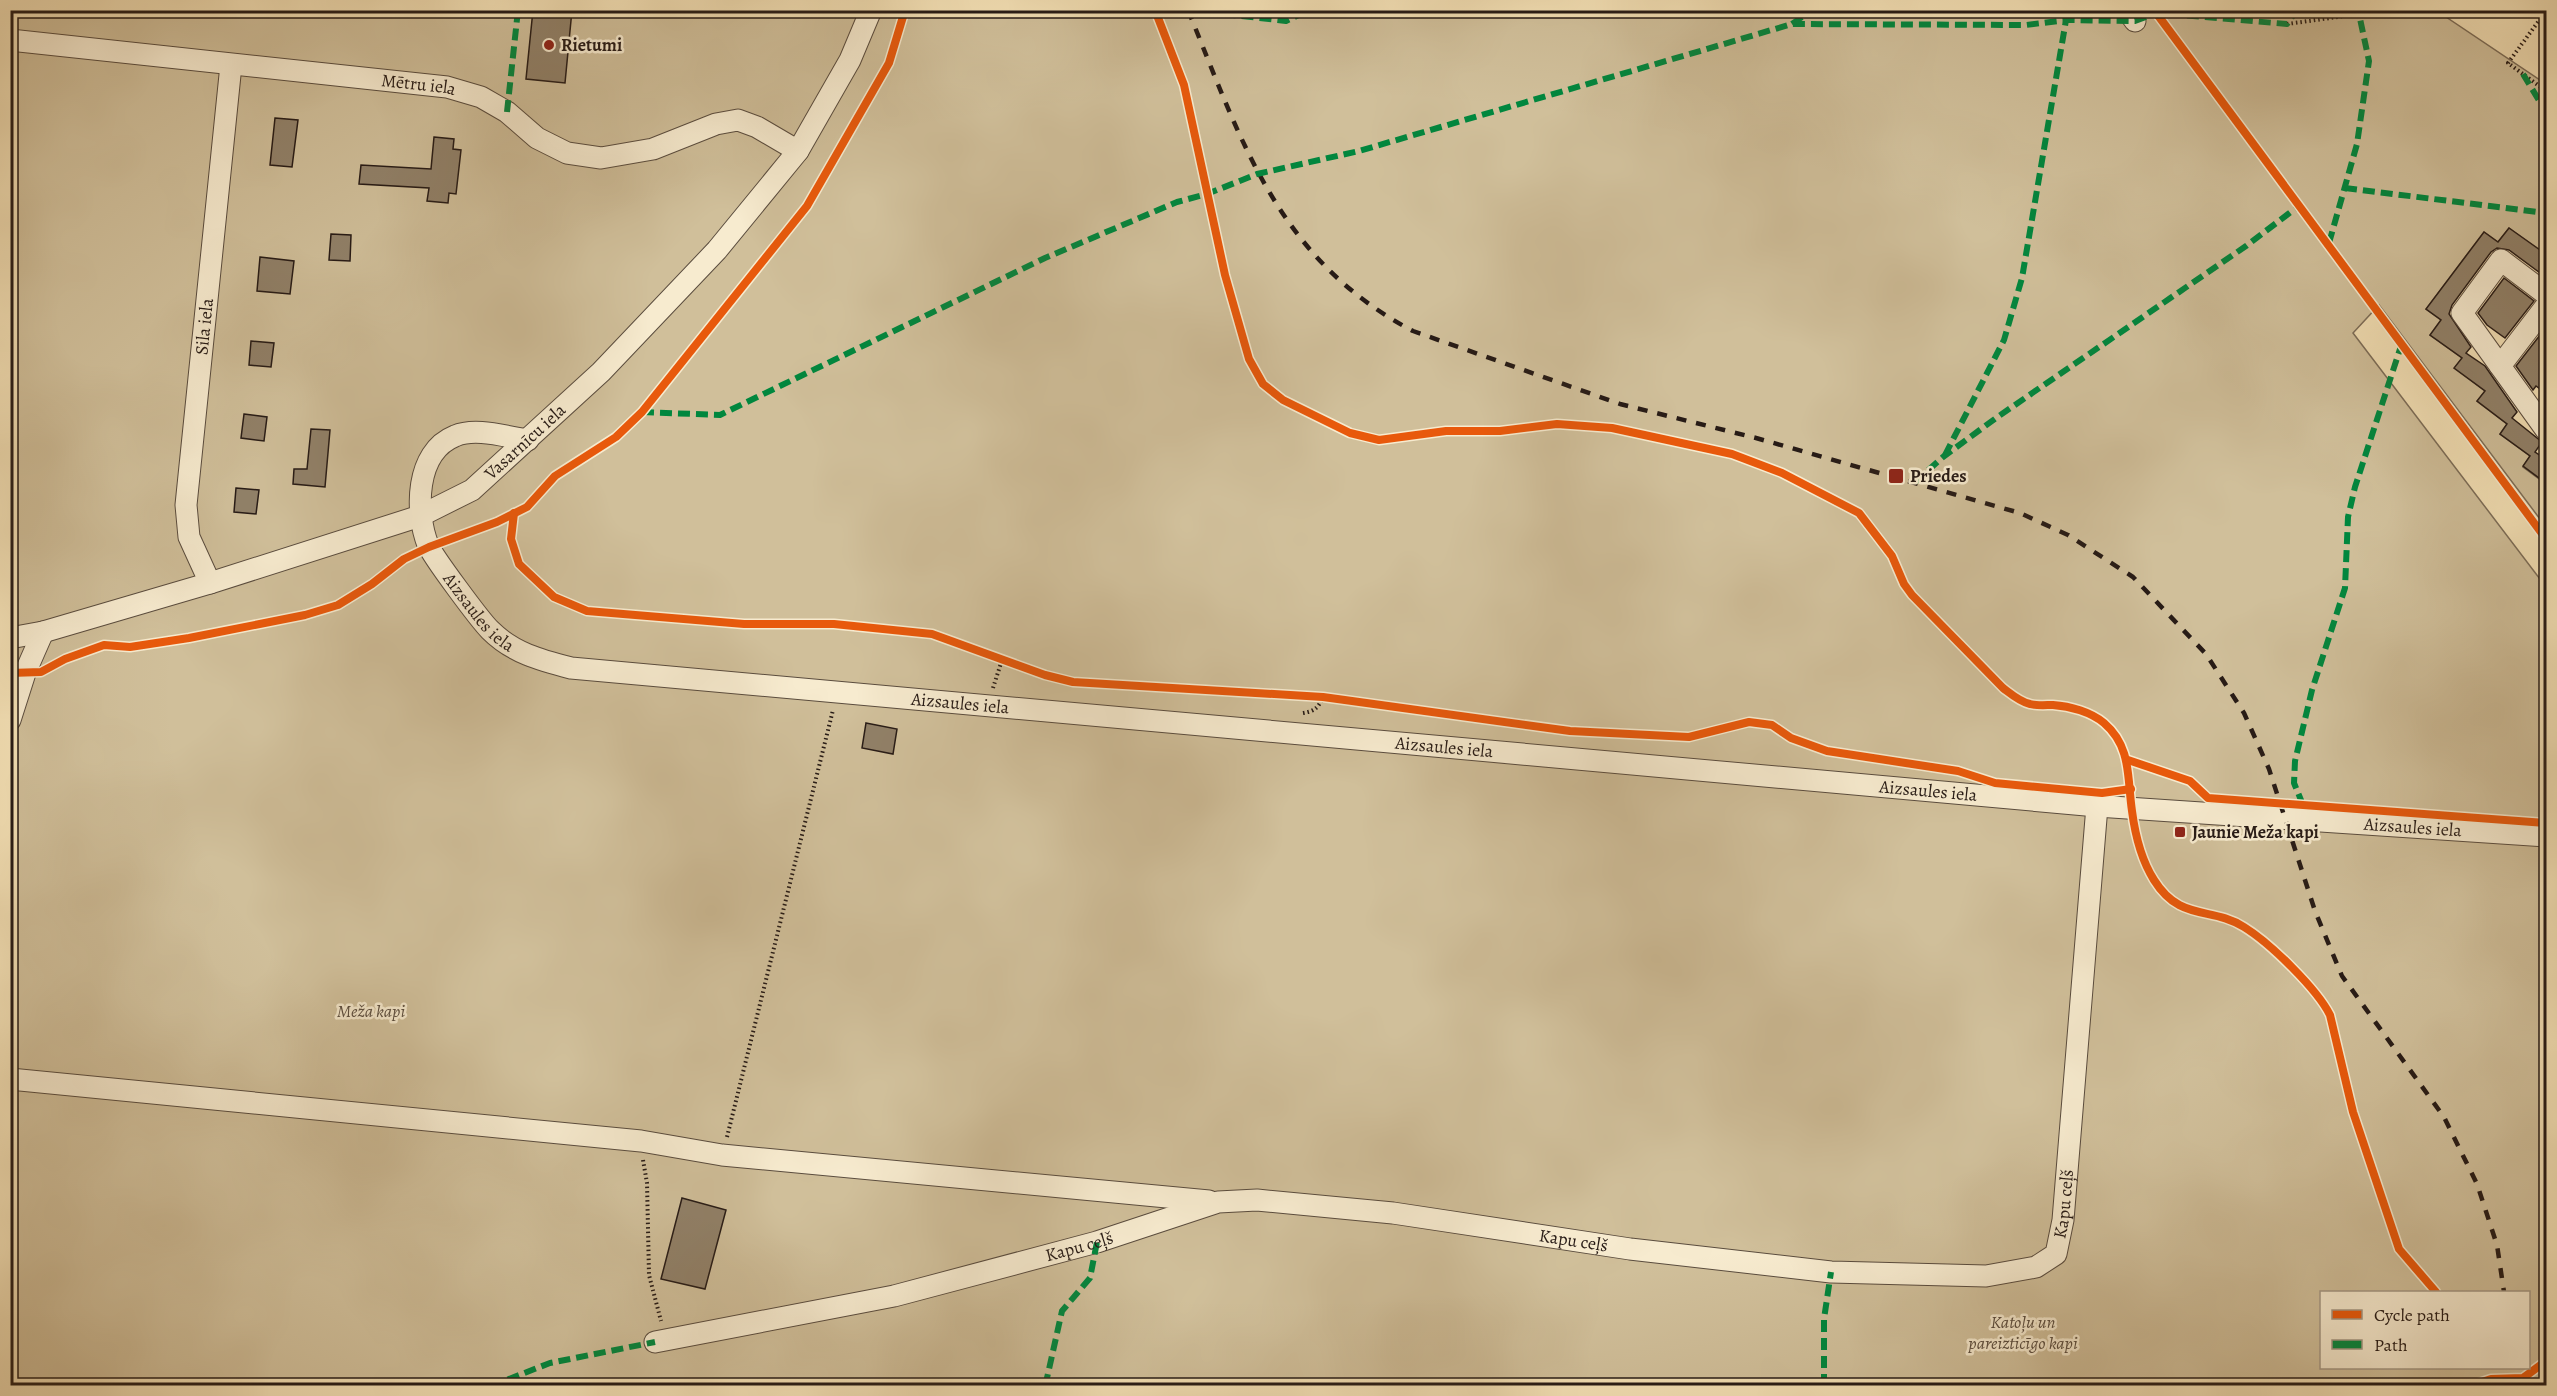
<svg xmlns="http://www.w3.org/2000/svg" width="2557" height="1396" font-family="Alegreya,serif">
	<rect width="100%" height="100%" fill="#f3e0b5"/>
	<filter id="stains"><feTurbulence type="fractalNoise" baseFrequency=".00333" numOctaves="4"/><feColorMatrix values="0 0 0 0 .2 0 0 0 0 .09 0 0 0 0 .02 0 0 0 .5 -.17"/></filter>
	<radialGradient id="worn" r=".72"><stop offset=".6" stop-color="#630" stop-opacity="0"/><stop offset="1" stop-color="#630" stop-opacity=".3"/></radialGradient>
	<path fill="#d0bf9a" stroke="#7c6d58" stroke-width="1.5" fill-rule="evenodd" d="M 10,11 L 2437,11 L 2546,84 L 2546,255 L 2509,228 L 2498,242 L 2484,232 L 2426,309 L 2441,320 L 2430,335 L 2462,358 L 2455,368 L 2485,391 L 2477,401 L 2507,424 L 2500,434 L 2530,456 L 2523,467 L 2546,484 L 2546,527 L 2379,305 L 2353,333 L 2546,587 L 2546,1385 L 11,1385 ZM 2322,1292 L 2528,1292 L 2528,1368 L 2322,1368 Z"/>
	<g fill="#918169" stroke="#271b16" stroke-width="1.5">
		<polygon points="533,10 572,10 565,83 526,79"/>
		<polygon points="275,118 298,120 292,167 270,165"/>
		<polygon points="434,137 454,139 453,149 461,150 456,194 449,193 448,203 427,201 429,188 359,184 361,165 431,169"/>
		<polygon points="2509,228 2547,255 2547,278 2509,250 2497,248 2491,252 2452,305 2449,314 2471,347 2466,353 2485,366 2517,412 2512,418 2542,442 2535,452 2547,460 2547,484 2523,466 2530,456 2500,434 2507,424 2477,401 2485,391 2454,368 2462,358 2430,335 2441,320 2426,309 2484,232 2498,242"/>
		<polygon points="331,234 351,235 350,261 329,260"/>
		<polygon points="260,257 294,261 290,294 257,291"/>
		<polygon points="2504,278 2534,301 2505,338 2487,325 2478,313"/>
		<polygon points="2547,326 2547,394 2536,386 2533,390 2516,366"/>
		<polygon points="251,341 274,343 271,367 249,365"/>
		<polygon points="244,414 267,417 264,441 241,438"/>
		<polygon points="311,429 330,430 325,487 293,484 294,469 307,469"/>
		<polygon points="236,488 259,490 256,514 234,512"/>
		<polygon points="866,723 897,729 893,754 862,748"/>
		<polygon points="682,1198 726,1210 705,1289 661,1279"/>
	</g>
	<g fill="none" stroke-linecap="round" stroke-linejoin="round">
		<defs>
			<g id="minor">
				<polyline points="2127,10 2135,21"/>
				<path id="s1" d="M 10,40 L 447,87 L 481,97 L 507,112 L 537,138 L 567,153 L 601,158 L 653,149 L 716,124 L 738,120 L 757,127 L 798,151"/>
				<polyline points="2546,294 2501,260 2462,313 2546,430"/>
				<polyline points="2500,366 2546,306"/>
				<path id="s2" d="M 528,440 C 506,437 476,427 455,436 C 415,452 415,512 428,545 C 433,557 480,620 490,630 C 513,653 540,660 571,668 L 2097,806 L 2546,836"/>
				<path id="s3" d="M 210,583 L 189,537 L 186,505 L 231,65"/>
				<path id="s4" d="M 10,638 L 43,632 L 210,583 L 420,516 L 472,490 L 601,372 L 717,250 L 798,151 L 850,60 L 871,10"/>
				<polyline points="10,720 25,673 43,632"/>
				<polyline points="10,1079 641,1141 722,1155 1209,1201"/>
				<path id="s5" d="M 655,1342 L 894,1296 L 1097,1242 L 1218,1202 L 1257,1200 L 1393,1213 L 1630,1249 L 1831,1272 L 1986,1276 L 2036,1267 L 2056,1254 L 2063,1220 L 2097,806"/>
			</g>
		</defs>
		<use href="#minor" stroke="#5a4c3e" stroke-width="23"/>
		<g stroke="#271b16" stroke-width="4" stroke-dasharray="1.5 3" stroke-linecap="butt">
			<polyline points="2546,11 2508,63 2546,91"/>
			<polyline points="2287,24 2388,10"/>
			<polyline points="993,688 1002,660"/>
			<path d="M 1303,713 C 1315,711 1318,708 1323,697"/>
			<polyline points="727,1137 833,710"/>
			<polyline points="643,1160 647,1183 649,1275 661,1321"/>
		</g>
		<use href="#minor" stroke="#f7ebcf" stroke-width="21"/>
		<g stroke="#271b16" stroke-width="4.5" stroke-dasharray="10 10" stroke-linecap="butt">
			<path d="M 1188,10 C 1242,142 1278,260 1413,331 L 1620,404 L 1756,438 L 2020,513 L 2068,535 L 2133,577 L 2206,654 L 2244,713 L 2269,769 L 2315,911 L 2342,976 L 2444,1117 L 2477,1184 L 2497,1245 L 2504,1292"/>
			<polyline points="2506,1386 2507,1368"/>
		</g>
		<g stroke="#00873e" stroke-width="6" stroke-dasharray="12 6" stroke-linecap="butt">
			<polyline points="1188,10 1286,21 1309,10"/>
			<polyline points="1792,24 1812,10"/>
			<polyline points="2523,74 2546,112"/>
			<polyline points="507,112 518,10"/>
			<polyline points="2345,188 2546,213"/>
			<polyline points="2329,243 2357,144 2369,61 2359,14 2362,10"/>
			<polyline points="642,412 720,415 1045,258 1177,202 1207,194 1257,174 1359,151 1792,24 2026,25 2066,20 2135,21 2156,13 2287,24 2297,10"/>
			<polyline points="1945,455 2004,340 2022,278 2066,20 2075,10"/>
			<polyline points="1915,482 1943,457 1996,418 2246,246 2300,205"/>
			<polyline points="2303,805 2294,783 2295,761 2312,690 2345,588 2348,517 2355,487 2402,343"/>
			<polyline points="491,1386 550,1363 655,1342"/>
			<polyline points="1048,1386 1047,1378 1062,1311 1090,1278 1097,1242"/>
			<polyline points="1824,1386 1824,1319 1831,1272"/>
		</g>
		<defs>
			<g id="cycleway">
				<path d="M 1155,10 L 1184,85 L 1225,275 L 1249,359 L 1263,384 L 1283,400 L 1350,433 L 1379,440 L 1446,431 L 1500,431 L 1557,424 L 1612,428 L 1732,454 L 1782,473 L 1859,513 L 1892,556 L 1904,584 L 1912,595 L 2003,688 C 2011,694 2020,702 2030,704 C 2037,706 2046,705 2053,705 C 2070,706 2091,712 2104,723 C 2132,747 2127,778 2132,811 C 2135,834 2142,861 2154,880 C 2180,922 2211,906 2244,927 C 2270,943 2317,989 2330,1015 L 2353,1112 L 2399,1249 L 2436,1292"/>
				<polyline points="2154,10 2546,539"/>
				<polyline points="514,513 511,539 519,564 554,597 587,611 744,624 834,624 932,634 1045,675 1073,682 1323,697 1570,731 1689,737 1749,722 1772,725 1791,738 1827,751 1958,771 1995,783 2102,793 2131,789"/>
				<polyline points="10,673 41,672 65,659 104,645 130,647 189,638 305,615 338,605 372,584 404,559 429,547 497,522 527,507 555,476 616,437 642,412 807,206 889,63 905,10"/>
				<polyline points="2128,760 2190,781 2208,798 2546,823"/>
				<polyline points="2470,1386 2491,1379 2523,1378 2546,1361"/>
			</g>
		</defs>
		<use href="#cycleway" stroke="#f7ebcf" stroke-width="11"/>
		<use href="#cycleway" stroke="#e8590c" stroke-width="8"/>
	</g>
	<g fill="#8f2418" stroke="#f7ebcf" stroke-width="2">
		<circle cx="549" cy="45" r="6"/>
		<rect x="1888" y="468" width="16" height="16" rx="3"/>
		<rect x="2174" y="826" width="12" height="12" rx="3"/>
	</g>
	<g text-anchor="middle" dominant-baseline="central" stroke-width="5" stroke-linejoin="round" paint-order="stroke">
		<g font-size="18" font-weight="bold" fill="#271b16" stroke="#f7ebcf" text-anchor="start">
			<text x="561" y="45">Rietumi</text>
			<text x="1910" y="476">Priedes</text>
			<text x="2192" y="832">Jaunie Meža kapi</text>
		</g>
		<g font-size="18" fill="#271b16" stroke="#f7ebcf">
			<text stroke="none"><textPath href="#s1" startOffset="411">Mētru iela</textPath></text>
			<text stroke="none"><textPath href="#s3" startOffset="262">Sila iela</textPath></text>
			<text stroke="none"><textPath href="#s4" startOffset="558">Vasarnīcu iela</textPath></text>
			<text stroke="none"><textPath href="#s2" startOffset="282">Aizsaules iela</textPath></text>
			<text stroke="none"><textPath href="#s2" startOffset="784">Aizsaules iela</textPath></text>
			<text stroke="none"><textPath href="#s2" startOffset="1270">Aizsaules iela</textPath></text>
			<text stroke="none"><textPath href="#s2" startOffset="1756">Aizsaules iela</textPath></text>
			<text stroke="none"><textPath href="#s2" startOffset="2242">Aizsaules iela</textPath></text>
			<text stroke="none"><textPath href="#s5" startOffset="1479">Kapu ceļš</textPath></text>
			<text stroke="none"><textPath href="#s5" startOffset="939">Kapu ceļš</textPath></text>
			<text stroke="none"><textPath href="#s5" startOffset="435">Kapu ceļš</textPath></text>
		</g>
		<g font-size="18" font-style="italic" fill="#5a4c3e" stroke="#f7ebcf">
			<text x="371" y="1011">Meža kapi</text>
			<text x="2023" y="1322">Katoļu un<tspan x="2023" dy="21">pareizticīgo kapi</tspan></text>
		</g>
	</g>
	<rect width="2557" height="1396" fill="none" stroke="#f3e0b5" stroke-width="36"/>
	<rect x="12" y="12" width="2533" height="1372" fill="none" stroke="#271b16" stroke-width="3"/>
	<rect x="18" y="18" width="2521" height="1360" fill="none" stroke="#271b16" stroke-width="1.5"/>
	<rect x="2320" y="1291" width="210" height="78" fill="#f7ebcf" stroke="#a49885" stroke-width="1.5"/>
	<rect x="2332" y="1310" width="30" height="9" fill="#e8590c" stroke="#a49885" stroke-width="1.5"/>
	<text x="2374" y="1321" font-size="18" fill="#271b16">Cycle path</text>
	<rect x="2332" y="1340" width="30" height="9" fill="#00873e" stroke="#a49885" stroke-width="1.5"/>
	<text x="2374" y="1351" font-size="18" fill="#271b16">Path</text>
	<rect width="100%" height="100%" filter="url(#stains)"/>
	<rect width="100%" height="100%" fill="url(#worn)"/>
</svg>
